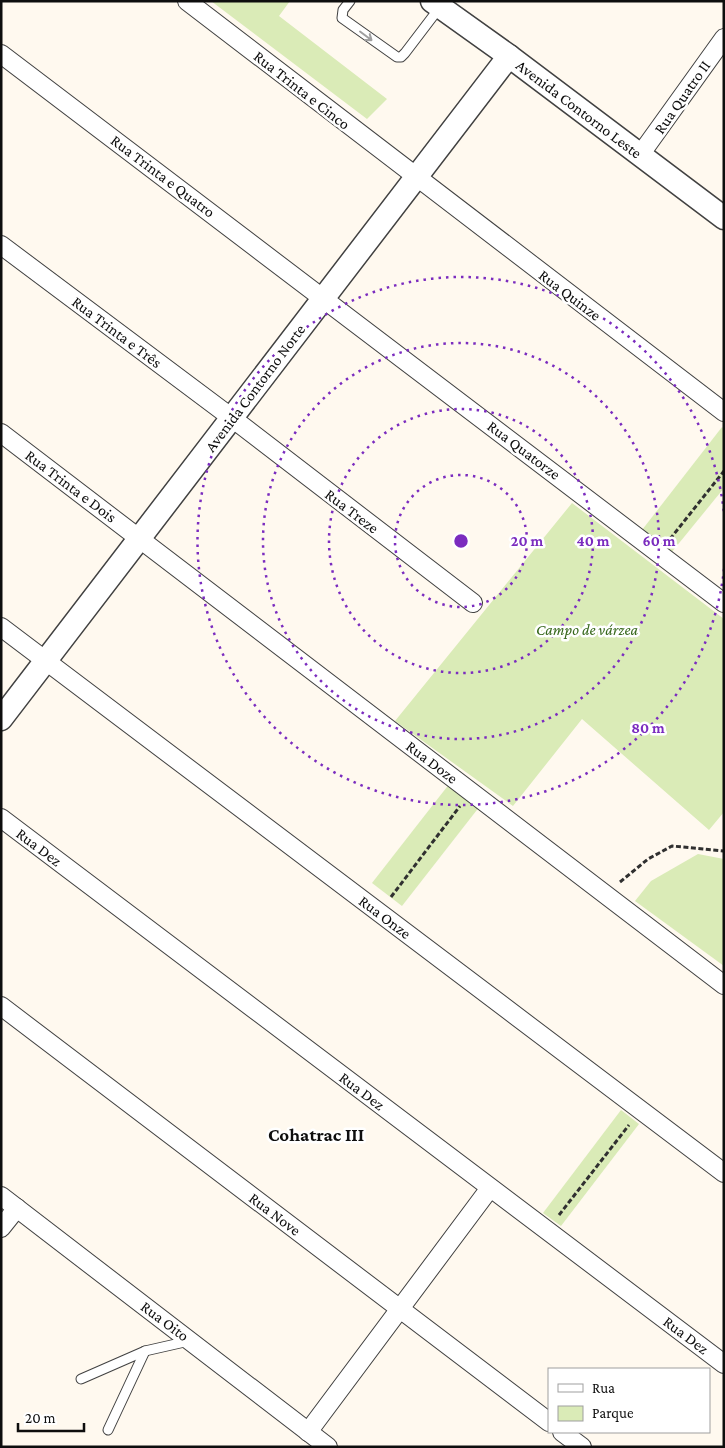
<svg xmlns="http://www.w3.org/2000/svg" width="725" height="1448" font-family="'Crimson Pro',serif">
	<rect width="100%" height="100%" fill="#fff9ef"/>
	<g fill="#daebb7">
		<polygon points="211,1 290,1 279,16 387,99 367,119"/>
		<polygon points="722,427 724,429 724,488 671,553 642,530"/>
		<polygon points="572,503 724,619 724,812 709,830 582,719 513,806 395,721"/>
		<polygon points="450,783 480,806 402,906 372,883"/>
		<polygon points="698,854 724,859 724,966 635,901 651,881"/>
		<polygon points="621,1110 639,1124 561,1226 543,1213"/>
	</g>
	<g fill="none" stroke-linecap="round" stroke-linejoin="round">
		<defs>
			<g id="service">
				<polyline points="350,1 343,10 342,18 397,57 401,57 405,53 440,7"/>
				<polyline points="81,1379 145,1351 189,1341"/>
				<polyline points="108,1430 145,1351"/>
			</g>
			<g id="minor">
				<polyline points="187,1 724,412"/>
				<polyline points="1,54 724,603"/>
				<polyline points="640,155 724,38"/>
				<polyline points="1,245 232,418 473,603"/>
				<polyline points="1,433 724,985"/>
				<polyline points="1,627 724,1173"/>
				<polyline points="1,818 724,1364"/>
				<polyline points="1,1006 549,1422"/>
				<polyline points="1,1196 328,1447"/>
				<polyline points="1,1228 17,1208"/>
				<polyline points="308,1432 490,1188"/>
				<polyline points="562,1432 582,1447"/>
			</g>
			<g id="tertiary">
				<polyline points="432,1 509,56 724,218"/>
				<polyline points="1,719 509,56"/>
			</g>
		</defs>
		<use href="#service" stroke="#414141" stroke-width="11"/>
		<use href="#minor" stroke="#414141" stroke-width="20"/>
		<use href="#tertiary" stroke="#414141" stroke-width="25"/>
		<g stroke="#303030" stroke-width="3" stroke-dasharray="5 2.5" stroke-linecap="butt">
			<polyline points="670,539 724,471"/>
			<polyline points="620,882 648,859 672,846 724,851"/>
			<polyline points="391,897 460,806"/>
			<polyline points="559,1215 629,1125"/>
		</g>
		<use href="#service" stroke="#fff" stroke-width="9"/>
		<use href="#minor" stroke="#fff" stroke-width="18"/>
		<use href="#tertiary" stroke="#fff" stroke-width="22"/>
	</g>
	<defs><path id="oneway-shaft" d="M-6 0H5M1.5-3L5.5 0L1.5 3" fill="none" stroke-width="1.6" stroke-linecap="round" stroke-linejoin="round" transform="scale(1.25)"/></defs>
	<use stroke="#9f9f9f" href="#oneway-shaft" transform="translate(366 36) rotate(37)"/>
	<g fill="none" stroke="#7b2cbf" stroke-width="2.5" stroke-dasharray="2.5 5">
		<circle cx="461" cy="541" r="66"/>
		<circle cx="461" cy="541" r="132"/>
		<circle cx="461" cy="541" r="198"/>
		<path d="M724 569A264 264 0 1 1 724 513"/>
	</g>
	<g text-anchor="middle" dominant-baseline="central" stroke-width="5" stroke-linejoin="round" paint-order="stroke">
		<g font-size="16" fill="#0e0e0e" stroke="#fff">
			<text transform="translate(302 90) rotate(38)">Rua Trinta e Cinco</text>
			<text transform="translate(682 97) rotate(-55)">Rua Quatro II</text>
			<text transform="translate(579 109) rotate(37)">Avenida Contorno Leste</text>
			<text transform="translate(163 176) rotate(37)">Rua Trinta e Quatro</text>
			<text transform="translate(570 295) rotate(37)">Rua Quinze</text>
			<text transform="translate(117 332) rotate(37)">Rua Trinta e Três</text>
			<text transform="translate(255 388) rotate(-53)">Avenida Contorno Norte</text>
			<text transform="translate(524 450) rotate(37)">Rua Quatorze</text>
			<text transform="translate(71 486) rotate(37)">Rua Trinta e Dois</text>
			<text transform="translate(352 511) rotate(37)">Rua Treze</text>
			<text transform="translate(432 762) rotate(37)">Rua Doze</text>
			<text transform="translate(39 847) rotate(37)">Rua Dez</text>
			<text transform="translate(385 917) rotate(37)">Rua Onze</text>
			<text transform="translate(362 1091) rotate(37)">Rua Dez</text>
			<text transform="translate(275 1214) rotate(37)">Rua Nove</text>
			<text transform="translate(165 1321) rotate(37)">Rua Oito</text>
			<text transform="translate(686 1335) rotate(37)">Rua Dez</text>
		</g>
		<g font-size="16" font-style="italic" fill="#37681c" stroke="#fff">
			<text x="587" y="629">Campo de várzea</text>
		</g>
		<g font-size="19" font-weight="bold" fill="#0e0e0e" stroke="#fff">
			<text x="316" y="1134">Cohatrac III</text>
		</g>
	</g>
	<circle cx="461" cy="541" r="8" fill="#7b2cbf" stroke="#fff" stroke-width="2.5"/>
	<g font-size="15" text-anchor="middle" font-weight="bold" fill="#7b2cbf" stroke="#fff" stroke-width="5" stroke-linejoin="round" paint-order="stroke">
		<text x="527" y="546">20 m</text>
		<text x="593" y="546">40 m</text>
		<text x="659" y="546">60 m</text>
		<text x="648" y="733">80 m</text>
	</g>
	<rect width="725" height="1448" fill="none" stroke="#0e0e0e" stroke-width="5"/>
	<rect x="548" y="1368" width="162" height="65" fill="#ffffff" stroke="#9f9f9f"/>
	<rect x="558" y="1384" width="25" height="8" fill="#ffffff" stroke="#9f9f9f"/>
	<text x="592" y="1393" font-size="15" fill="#0e0e0e">Rua</text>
	<rect x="558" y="1406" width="25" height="15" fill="#daebb7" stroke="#9f9f9f"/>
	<text x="592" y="1418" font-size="15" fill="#0e0e0e">Parque</text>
	<path d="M18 1423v8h66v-8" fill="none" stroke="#0e0e0e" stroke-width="2.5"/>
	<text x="25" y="1423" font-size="15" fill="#0e0e0e" stroke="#ffffff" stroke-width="4" paint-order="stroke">20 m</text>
</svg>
